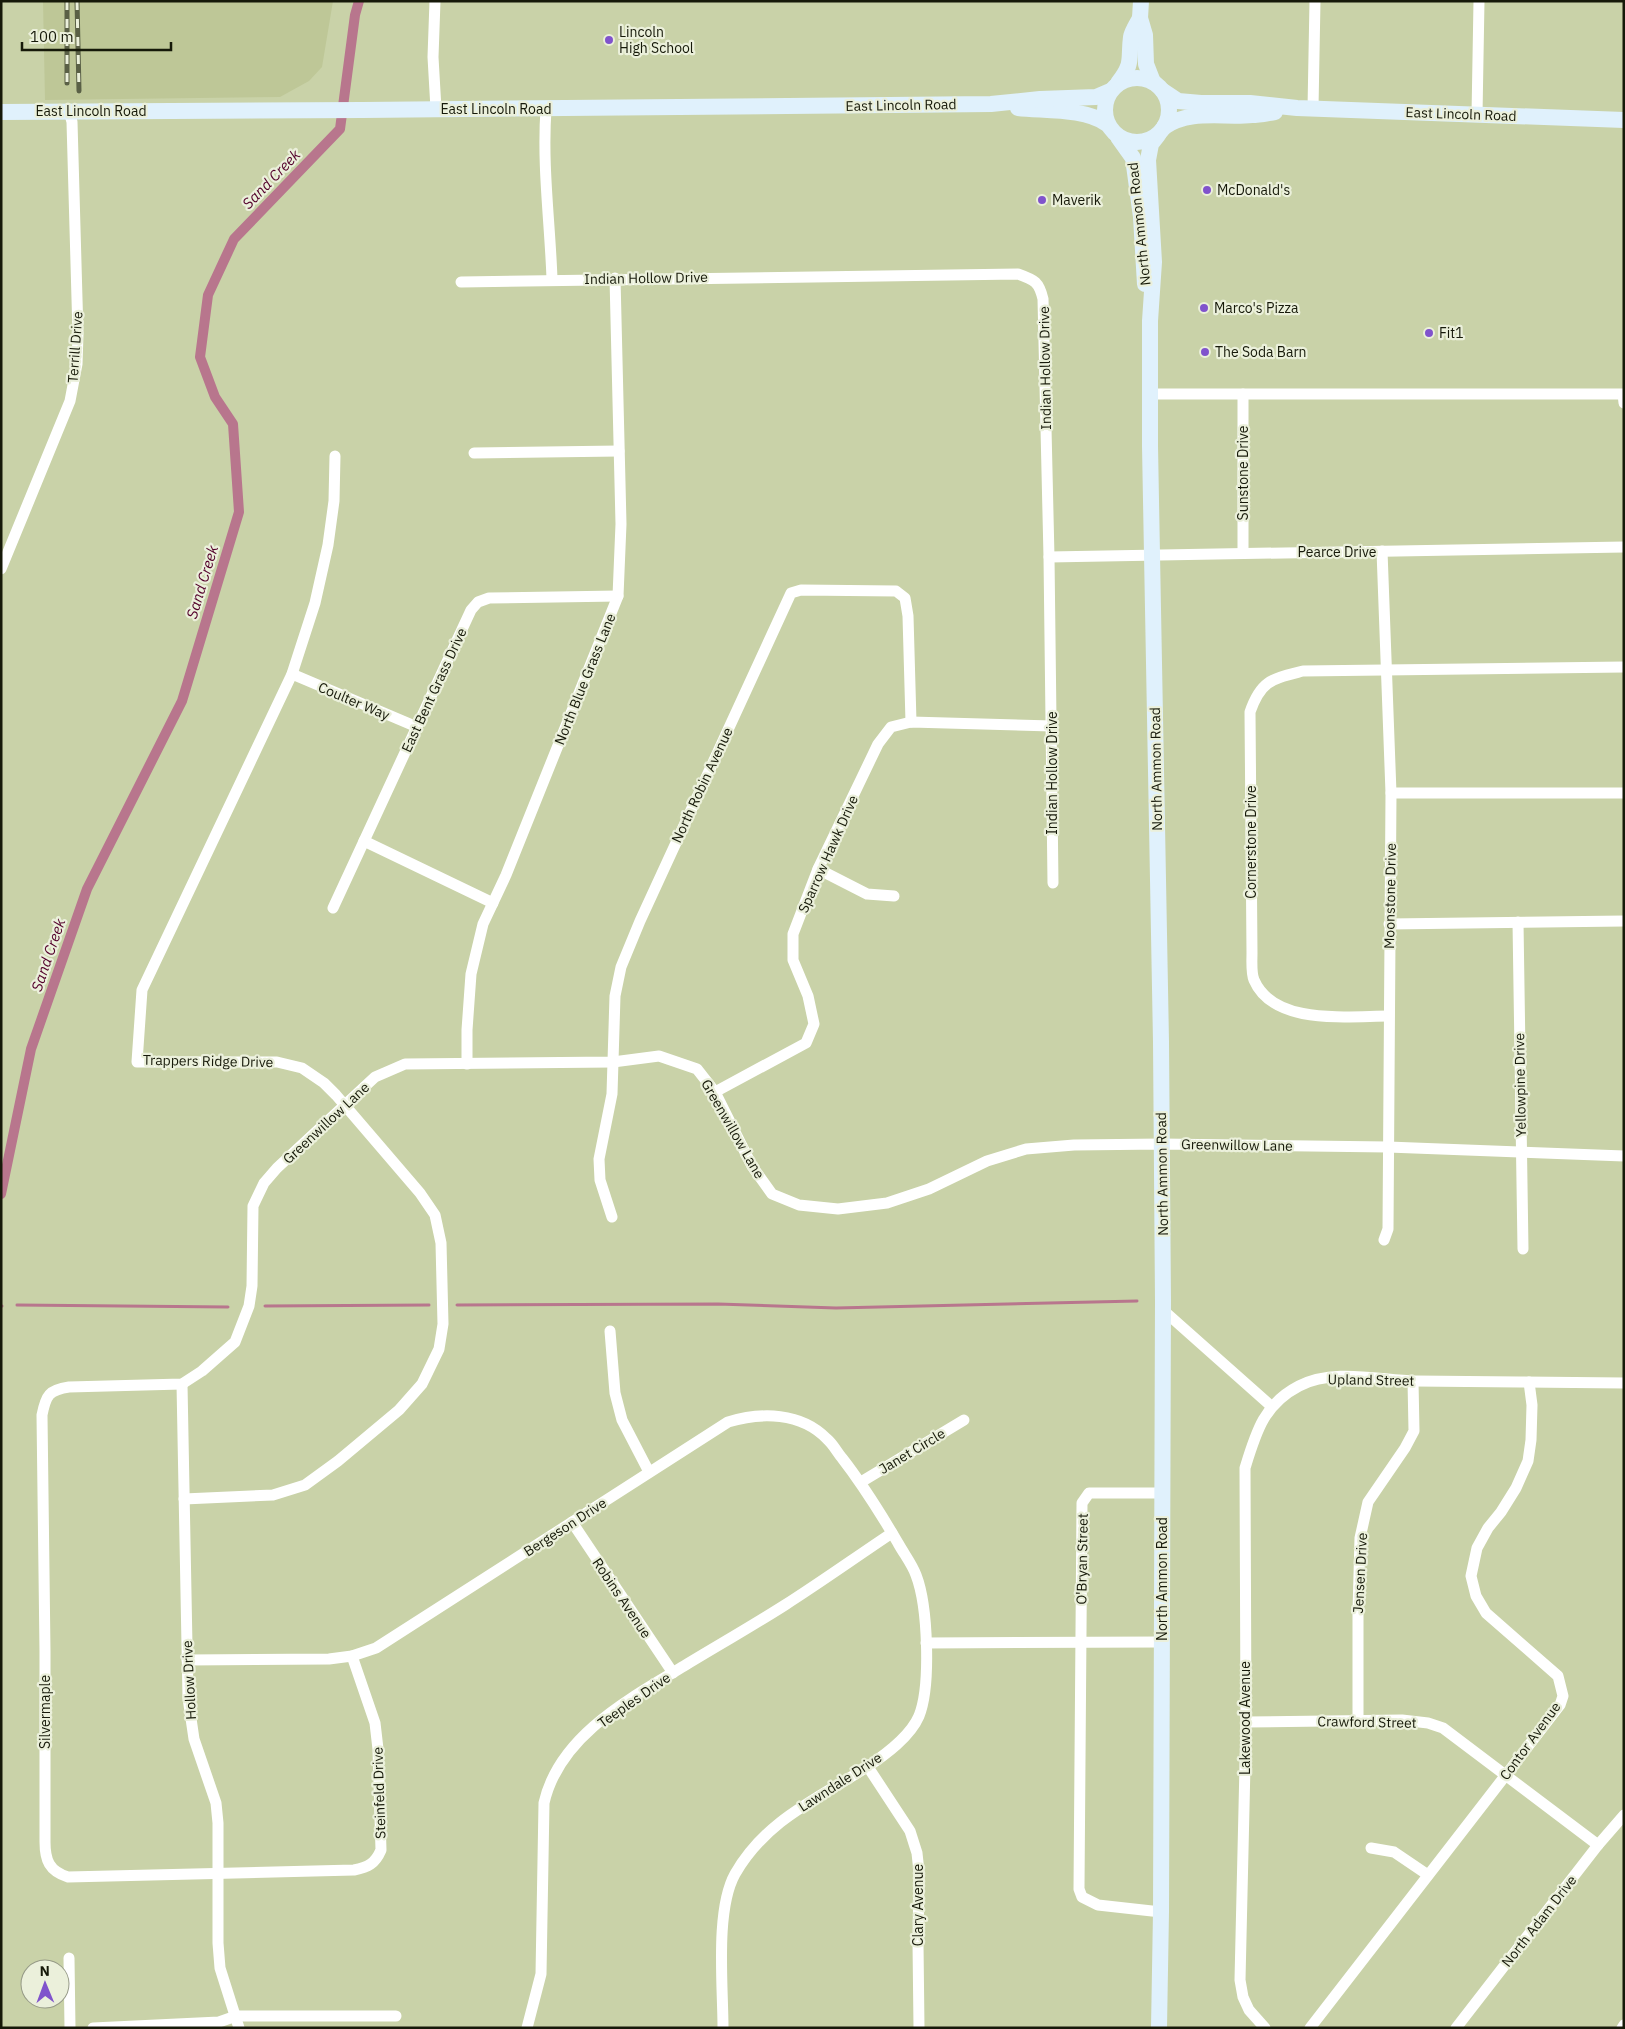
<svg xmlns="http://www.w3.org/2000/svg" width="1625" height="2029" font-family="'IBM Plex Sans',sans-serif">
	<rect width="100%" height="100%" fill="#c9d2a8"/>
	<polygon fill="#bec797" points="43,1 333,1 322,67 309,81 280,97 45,100"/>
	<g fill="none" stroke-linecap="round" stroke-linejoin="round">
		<g stroke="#b8768d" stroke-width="3">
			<polyline points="17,1305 228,1307"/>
			<polyline points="457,1305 718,1304 836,1308 1137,1301"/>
			<polyline points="1,1306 2,1306"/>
			<polyline points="265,1306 429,1305"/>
		</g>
		<polyline stroke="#b8768d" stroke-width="10" points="1,1194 31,1049 87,889 182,701 239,512 233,424 215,397 200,357 208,295 234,239 340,129 355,15 359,1"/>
		<g stroke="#fff" stroke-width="11">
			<polyline points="435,1 433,57 436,109"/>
			<polyline points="1313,108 1315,1"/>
			<path d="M 546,109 C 542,166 550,222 552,279"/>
			<polyline points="1477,115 1479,1"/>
			<path d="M 461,282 L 1018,274 C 1035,280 1039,282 1043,299 L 1049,557 L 1053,883"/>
			<polyline points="1150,394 1623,394 1624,403"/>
			<polyline points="1243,394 1243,552"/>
			<polyline points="474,453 619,451"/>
			<polyline points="1382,551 1391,793 1388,1229 1384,1240"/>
			<polyline points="1049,557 1624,547"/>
			<polyline points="1,569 70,401 77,364 78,334 72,122 69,111"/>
			<polyline points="292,674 417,727"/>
			<polyline points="1391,793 1624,793"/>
			<polyline points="364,841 493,903"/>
			<polyline points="818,869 867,894 894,896"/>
			<polyline points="333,908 471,610 478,602 489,598 618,596"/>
			<polyline points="1518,922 1523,1249"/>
			<polyline points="1389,924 1624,921"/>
			<path d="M 1389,1016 C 1348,1016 1274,1026 1254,980 C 1251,973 1252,961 1252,953 L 1250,712 C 1261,680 1272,679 1303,671 L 1624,667"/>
			<polyline points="467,1064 467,1030 471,974 483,924 506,875 618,596 621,524 615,278"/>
			<polyline points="715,1092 806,1043 814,1024 808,996 793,960 793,934 818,869 878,744 891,727 911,722 1052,726"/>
			<polyline points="612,1217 600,1180 599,1159 612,1094 615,996 621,967 640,921 791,593 801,590 896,591 905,598 908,616 911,722"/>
			<polyline points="1163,1310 1271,1406"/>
			<polyline points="610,1331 615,1393 622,1420 649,1472"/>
			<polyline points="182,1384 188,1698 194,1739 216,1803 218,1823 218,1943 220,1968 239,2028"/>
			<polyline points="861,1482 964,1420"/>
			<polyline points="184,1499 273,1495 305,1485 338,1461 399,1410 422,1384 439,1349 443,1324 441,1243 435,1215 420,1193 336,1095 324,1083 302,1068 277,1062 137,1062 142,990 292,674 315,603 328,545 334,501 335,456"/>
			<polyline points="572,1522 673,1673"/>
			<polyline points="926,1643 1162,1642"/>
			<path d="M 352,1656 L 375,1723 L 378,1749 L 381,1850 C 375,1864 368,1867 354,1870 L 68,1877 C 49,1871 45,1860 45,1842 L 45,1651 L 42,1415 C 46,1395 49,1390 69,1387 L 182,1384 L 202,1371 L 235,1342 L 249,1306 L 252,1286 L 253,1206 L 264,1183 L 277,1168 L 375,1077 L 405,1064 L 613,1062 L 659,1056 L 697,1069 L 715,1092 L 752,1166 L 772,1194 L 799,1205 L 838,1209 L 887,1203 L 929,1189 L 987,1161 L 1026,1149 L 1074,1145 L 1162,1144 L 1388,1147 L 1624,1156"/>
			<path d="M 187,1660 L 329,1659 L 352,1656 L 376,1648 L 728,1422 C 761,1412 801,1412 827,1439 C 833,1444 837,1452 842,1458 C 863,1485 881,1514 898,1543 C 904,1554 912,1564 916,1575 C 928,1606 931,1686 919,1716 C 910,1737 885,1755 867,1767 C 817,1799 766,1820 735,1874 C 715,1910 723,1986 723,2028"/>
			<polyline points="1358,1721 1358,1611 1360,1538 1368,1502 1405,1448 1414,1431 1413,1381"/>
			<polyline points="1246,1722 1402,1720 1428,1723 1443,1728 1598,1845"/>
			<polyline points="868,1767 910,1831 917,1853 919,1872 918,1943 919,2028"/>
			<polyline points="1371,1848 1394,1852 1428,1875"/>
			<polyline points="1161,1912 1098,1905 1082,1897 1079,1889 1082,1503 1089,1493 1163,1493"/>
			<polyline points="69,1958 70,2028"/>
			<polyline points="93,2028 219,2022 236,2016 396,2016"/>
			<path d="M 527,2028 L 541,1974 L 544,1803 C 559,1736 629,1699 684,1666 C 717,1646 752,1626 785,1605 C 821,1582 856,1557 892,1533"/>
			<path d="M 1265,2028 L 1249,2010 L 1243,1997 L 1240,1980 L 1246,1722 L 1245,1468 C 1256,1432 1264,1404 1299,1386 C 1333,1368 1379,1380 1415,1381 C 1485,1382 1554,1382 1624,1383"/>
			<polyline points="1310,2028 1560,1705 1563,1696 1558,1676 1486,1613 1476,1596 1471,1576 1477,1548 1488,1528 1501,1512 1516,1488 1528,1461 1531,1440 1532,1405 1529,1382"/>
			<polyline points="1456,2028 1598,1845 1624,1815"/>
			<polyline points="1622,2028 1624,2025"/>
		</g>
		<g stroke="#e0f1fc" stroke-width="16">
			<polyline points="1141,1 1140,18 1145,35 1146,64 1153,82"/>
			<circle cx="1137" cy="110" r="32"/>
			<path d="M 1118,83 C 1134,63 1128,59 1131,37 C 1132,31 1137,24 1140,18"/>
			<polyline points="1163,91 1178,101 1201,103 1250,103 1297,108 1624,120"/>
			<path d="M 1018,108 C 1044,111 1085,108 1107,124"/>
			<polyline points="1,112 363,110 991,104 1040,99 1096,97 1110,91"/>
			<path d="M 1164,127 C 1191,109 1222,118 1252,115 C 1260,115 1268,113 1275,112"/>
			<polyline points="1158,135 1151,144 1148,160 1154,262 1150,321 1150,446 1161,1042 1163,1301 1161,1912 1159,2028"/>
			<polyline points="1118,137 1133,158 1141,217 1145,284"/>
		</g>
		<defs>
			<g id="rail">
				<polyline points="67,1 67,83"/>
				<polyline points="77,1 79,91"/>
			</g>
		</defs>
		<use href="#rail" stroke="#5a6046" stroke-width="5"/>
		<use href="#rail" stroke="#ebf0db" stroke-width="3" stroke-dasharray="9" stroke-linecap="butt"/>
	</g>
	<g fill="#8053cc" stroke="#ebf0db" stroke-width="2">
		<circle cx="609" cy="40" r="5"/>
		<circle cx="1207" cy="190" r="5"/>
		<circle cx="1042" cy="200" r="5"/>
		<circle cx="1204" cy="308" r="5"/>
		<circle cx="1429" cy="333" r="5"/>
		<circle cx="1205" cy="352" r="5"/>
	</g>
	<g text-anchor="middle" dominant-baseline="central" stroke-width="4.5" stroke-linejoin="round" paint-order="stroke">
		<g font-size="14" fill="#161909" stroke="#ebf0db" text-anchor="start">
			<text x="619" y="32">Lincoln<tspan x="619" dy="16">High School</tspan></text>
			<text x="1217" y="190">McDonald's</text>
			<text x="1052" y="200">Maverik</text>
			<text x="1214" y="308">Marco's Pizza</text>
			<text x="1439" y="333">Fit1</text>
			<text x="1215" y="352">The Soda Barn</text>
		</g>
		<g font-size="14" fill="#161909" stroke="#ebf0db">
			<text transform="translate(901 105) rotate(-1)">East Lincoln Road</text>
			<text x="496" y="109">East Lincoln Road</text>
			<text x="91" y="111">East Lincoln Road</text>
			<text transform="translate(1461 114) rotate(2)">East Lincoln Road</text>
			<text transform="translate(1139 224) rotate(-96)">North Ammon Road</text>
			<text transform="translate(646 278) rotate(-1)">Indian Hollow Drive</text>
			<text transform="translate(75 347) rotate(-86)">Terrill Drive</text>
			<text transform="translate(1045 368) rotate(-91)">Indian Hollow Drive</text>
			<text transform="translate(1243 473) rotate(-90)">Sunstone Drive</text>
			<text x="1337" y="552">Pearce Drive</text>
			<text transform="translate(585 679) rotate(-68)">North Blue Grass Lane</text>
			<text transform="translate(434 690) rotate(-65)">East Bent Grass Drive</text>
			<text transform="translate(354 701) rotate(23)">Coulter Way</text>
			<text transform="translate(1156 769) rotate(-91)">North Ammon Road</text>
			<text transform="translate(1052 773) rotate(-90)">Indian Hollow Drive</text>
			<text transform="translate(702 785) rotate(-65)">North Robin Avenue</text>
			<text transform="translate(1251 842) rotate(-90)">Cornerstone Drive</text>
			<text transform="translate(828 854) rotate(-66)">Sparrow Hawk Drive</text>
			<text transform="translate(1390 896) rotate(-89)">Moonstone Drive</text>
			<text transform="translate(208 1061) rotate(1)">Trappers Ridge Drive</text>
			<text transform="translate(1520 1085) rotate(-91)">Yellowpine Drive</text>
			<text transform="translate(326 1123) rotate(-43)">Greenwillow Lane</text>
			<text transform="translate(733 1129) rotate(60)">Greenwillow Lane</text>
			<text transform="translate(1237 1145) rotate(1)">Greenwillow Lane</text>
			<text transform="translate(1162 1174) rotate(-91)">North Ammon Road</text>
			<text transform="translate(1371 1380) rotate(1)">Upland Street</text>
			<text transform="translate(912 1451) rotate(-31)">Janet Circle</text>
			<text transform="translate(565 1527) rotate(-33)">Bergeson Drive</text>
			<text transform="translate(1082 1559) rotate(-89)">O'Bryan Street</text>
			<text transform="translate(1360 1573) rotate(-87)">Jensen Drive</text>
			<text transform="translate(1162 1579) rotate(-90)">North Ammon Road</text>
			<text transform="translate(622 1598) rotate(56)">Robins Avenue</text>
			<text transform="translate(189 1680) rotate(-93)">Hollow Drive</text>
			<text transform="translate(634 1700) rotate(-35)">Teeples Drive</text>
			<text transform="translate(45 1712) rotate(-90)">Silvermaple</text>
			<text transform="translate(1245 1718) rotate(-90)">Lakewood Avenue</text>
			<text transform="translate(1367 1722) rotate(1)">Crawford Street</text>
			<text transform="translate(1530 1741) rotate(-54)">Contor Avenue</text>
			<text transform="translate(840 1782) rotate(-33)">Lawndale Drive</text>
			<text transform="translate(379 1793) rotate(-92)">Steinfeld Drive</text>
			<text transform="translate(918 1905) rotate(-90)">Clary Avenue</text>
			<text transform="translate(1539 1921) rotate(-52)">North Adam Drive</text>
		</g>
		<g font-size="15" font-style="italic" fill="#53002b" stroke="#ebf0db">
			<text transform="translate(271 179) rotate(-46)">Sand Creek</text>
			<text transform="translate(202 582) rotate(-73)">Sand Creek</text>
			<text transform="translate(48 955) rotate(-71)">Sand Creek</text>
		</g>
	</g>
	<rect width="1625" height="2029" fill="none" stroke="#161909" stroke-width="5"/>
	<g transform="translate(45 1984) rotate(359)"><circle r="24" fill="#ebf0db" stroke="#969a87"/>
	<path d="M0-4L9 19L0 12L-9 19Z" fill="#8053cc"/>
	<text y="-8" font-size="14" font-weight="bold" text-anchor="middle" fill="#161909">N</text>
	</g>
	<path d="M22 42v8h149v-8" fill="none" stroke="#161909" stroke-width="2.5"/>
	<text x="30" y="42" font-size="15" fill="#161909" stroke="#ebf0db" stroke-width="4" paint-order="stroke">100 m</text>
</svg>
